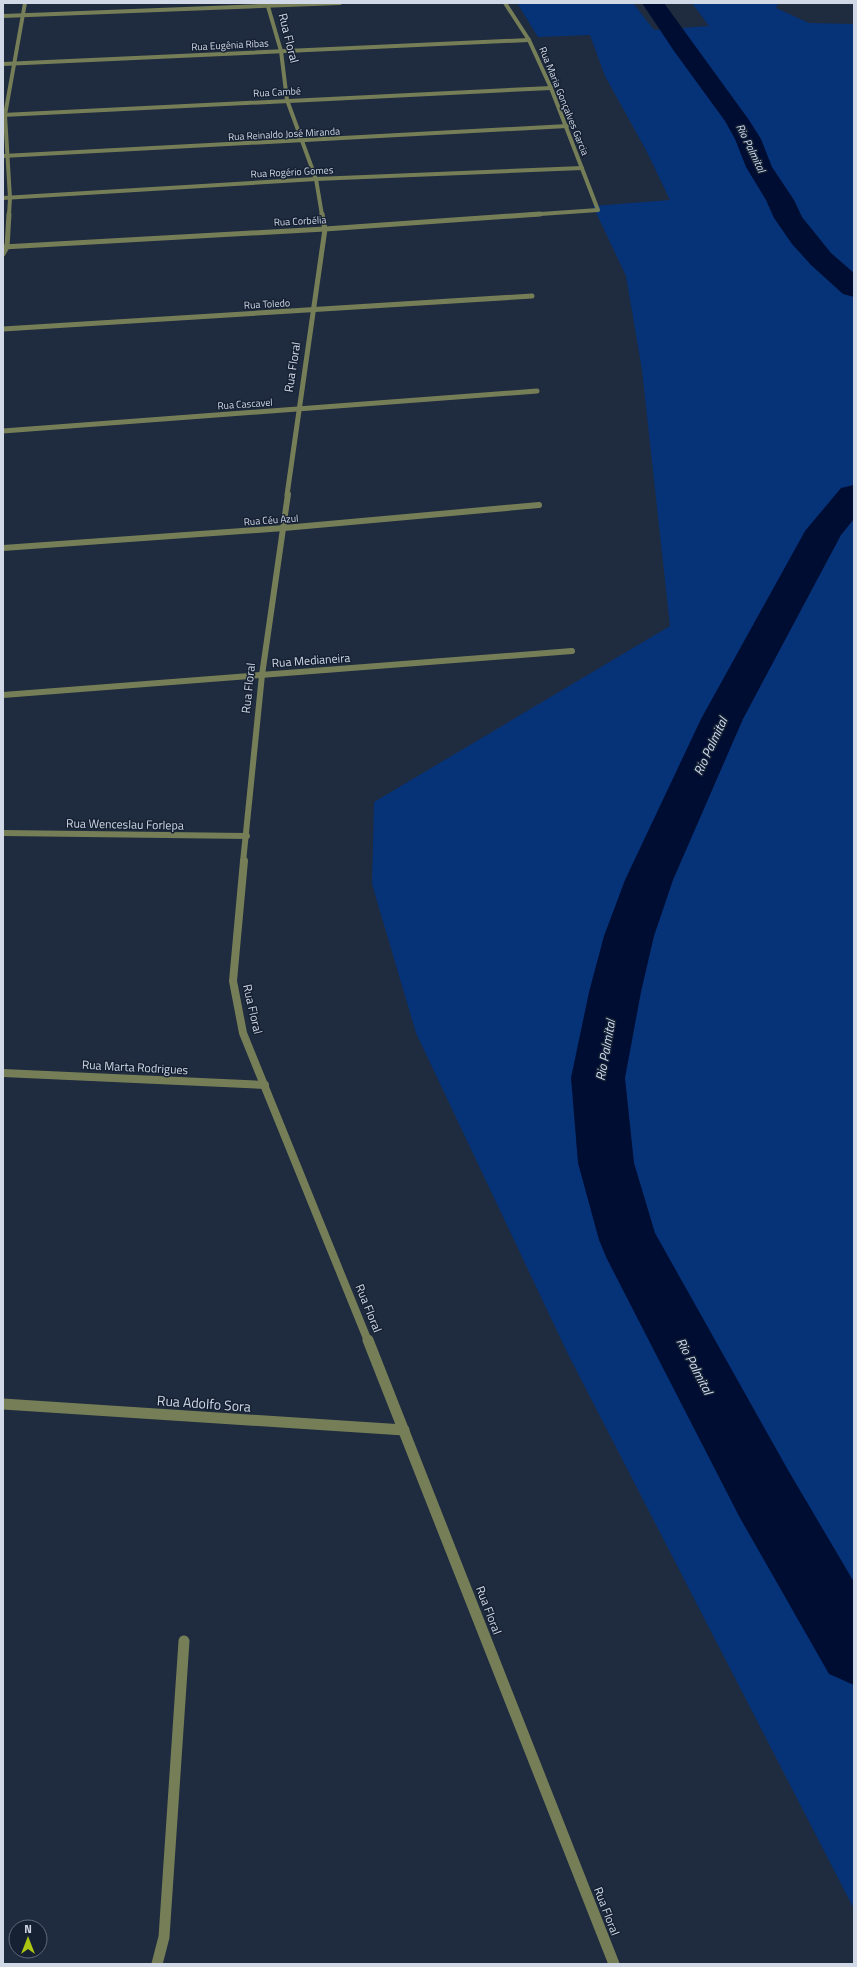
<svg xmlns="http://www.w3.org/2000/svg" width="857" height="1967" font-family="'Titillium Web',sans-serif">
	<rect width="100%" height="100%" fill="#1f2b3e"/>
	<polygon fill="#063378" points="517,3 633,3 654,30 709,26 692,3 778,3 776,8 809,23 854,24 854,1909 568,1354 416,1033 372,884 374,802 670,626 642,370 626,276 593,206 670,200 647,152 605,76 590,35 538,37"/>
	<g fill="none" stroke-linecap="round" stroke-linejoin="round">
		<g fill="#000d32" fill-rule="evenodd">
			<polygon points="642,3 664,3 749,120 761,139 772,167 794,200 802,217 831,253 854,273 854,297 843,294 811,265 792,244 774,218 766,200 746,167 735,139 725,121 674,51"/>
			<polygon points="854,485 854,519 841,535 743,719 673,880 654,936 641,992 625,1078 634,1163 655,1233 788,1470 854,1582 854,1685 829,1674 740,1518 607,1259 599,1240 578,1163 571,1078 589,992 604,936 625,880 701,719 805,531 841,488"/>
		</g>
		<polyline stroke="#626d7d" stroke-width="1" stroke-dasharray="1 1.5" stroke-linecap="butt" points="843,3 854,4"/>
		<g stroke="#757e57" stroke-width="4">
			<polyline points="505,3 529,40 551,88 598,210 526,215"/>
			<polyline points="3,16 340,3"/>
			<polyline points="3,64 529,40"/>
			<polyline points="3,115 551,88"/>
			<polyline points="3,156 567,126"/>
			<polyline points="3,198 316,179 582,168"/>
			<polyline points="9,215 10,198 5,115 25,3"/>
		</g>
		<g stroke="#757e57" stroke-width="5">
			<polyline points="3,247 325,229 540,214"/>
			<polyline points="3,254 7,247 9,214"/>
			<polyline points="3,329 532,296"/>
			<polyline points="3,431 537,391"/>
		</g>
		<g stroke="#757e57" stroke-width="6">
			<polyline points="3,548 284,528 539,505"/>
			<polyline points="3,695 572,651"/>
			<polyline points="3,833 247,836"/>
		</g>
		<polyline stroke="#757e57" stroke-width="8" points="3,1073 265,1085"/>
		<g stroke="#757e57" stroke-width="11">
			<polyline points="3,1404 404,1430"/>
			<polyline points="157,1964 164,1937 184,1641"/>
		</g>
		<polyline stroke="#757e57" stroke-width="4" points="267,3 281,51 287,100 316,179 322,215"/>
		<polyline stroke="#757e57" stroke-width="5" points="287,495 325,229 322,214"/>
		<polyline stroke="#757e57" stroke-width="6" points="243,862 262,675 288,494"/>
		<polyline stroke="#757e57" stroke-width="8" points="244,861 233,981 243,1033 368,1341"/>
		<polyline stroke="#757e57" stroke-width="11" points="368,1340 614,1964"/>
	</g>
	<g text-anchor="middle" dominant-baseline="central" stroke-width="3" stroke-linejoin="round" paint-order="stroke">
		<g font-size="10" fill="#d1d9e6" stroke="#162134">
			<text transform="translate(230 45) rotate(-3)">Rua Eugênia Ribas</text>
			<text transform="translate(277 92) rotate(-3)">Rua Cambé</text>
			<text transform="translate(564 101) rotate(68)">Rua Maria Gonçalves Garcia</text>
			<text transform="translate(284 134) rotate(-3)">Rua Reinaldo José Miranda</text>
			<text transform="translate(292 172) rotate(-3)">Rua Rogério Gomes</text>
			<text transform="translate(300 221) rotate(-3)">Rua Corbélia</text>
			<text transform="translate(267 304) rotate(-3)">Rua Toledo</text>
			<text transform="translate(245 404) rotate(-4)">Rua Cascavel</text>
			<text transform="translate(271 520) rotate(-4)">Rua Céu Azul</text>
		</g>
		<g font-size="11" font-style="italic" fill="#cfdcf1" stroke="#162134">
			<text transform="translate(751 148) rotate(64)">Rio Palmital</text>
		</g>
		<g font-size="12" fill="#d1d9e6" stroke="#162134">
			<text transform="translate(289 38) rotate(76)">Rua Floral</text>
			<text transform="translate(292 367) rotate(-81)">Rua Floral</text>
			<text transform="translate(311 660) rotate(-4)">Rua Medianeira</text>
			<text transform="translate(248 688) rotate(-84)">Rua Floral</text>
			<text transform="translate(125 824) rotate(1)">Rua Wenceslau Forlepa</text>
			<text transform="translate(253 1009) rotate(77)">Rua Floral</text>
			<text transform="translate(135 1067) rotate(3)">Rua Marta Rodrigues</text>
			<text transform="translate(369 1308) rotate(68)">Rua Floral</text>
			<text transform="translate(489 1610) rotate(69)">Rua Floral</text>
			<text transform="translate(607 1911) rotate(69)">Rua Floral</text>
		</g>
		<g font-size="13" font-style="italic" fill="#cfdcf1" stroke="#162134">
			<text transform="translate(710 746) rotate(-65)">Rio Palmital</text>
			<text transform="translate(605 1050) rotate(-80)">Rio Palmital</text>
			<text transform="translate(695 1366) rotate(62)">Rio Palmital</text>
		</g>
		<g font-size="14" fill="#d1d9e6" stroke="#162134">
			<text transform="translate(204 1403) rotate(4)">Rua Adolfo Sora</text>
		</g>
	</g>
	<rect width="857" height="1967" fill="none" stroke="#d1d9e6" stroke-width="8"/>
	<g transform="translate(28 1939)"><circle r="19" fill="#162134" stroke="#616b7b"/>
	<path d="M0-3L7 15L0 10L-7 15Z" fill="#acc612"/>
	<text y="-6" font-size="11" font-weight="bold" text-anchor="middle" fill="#d1d9e6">N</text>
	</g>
</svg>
